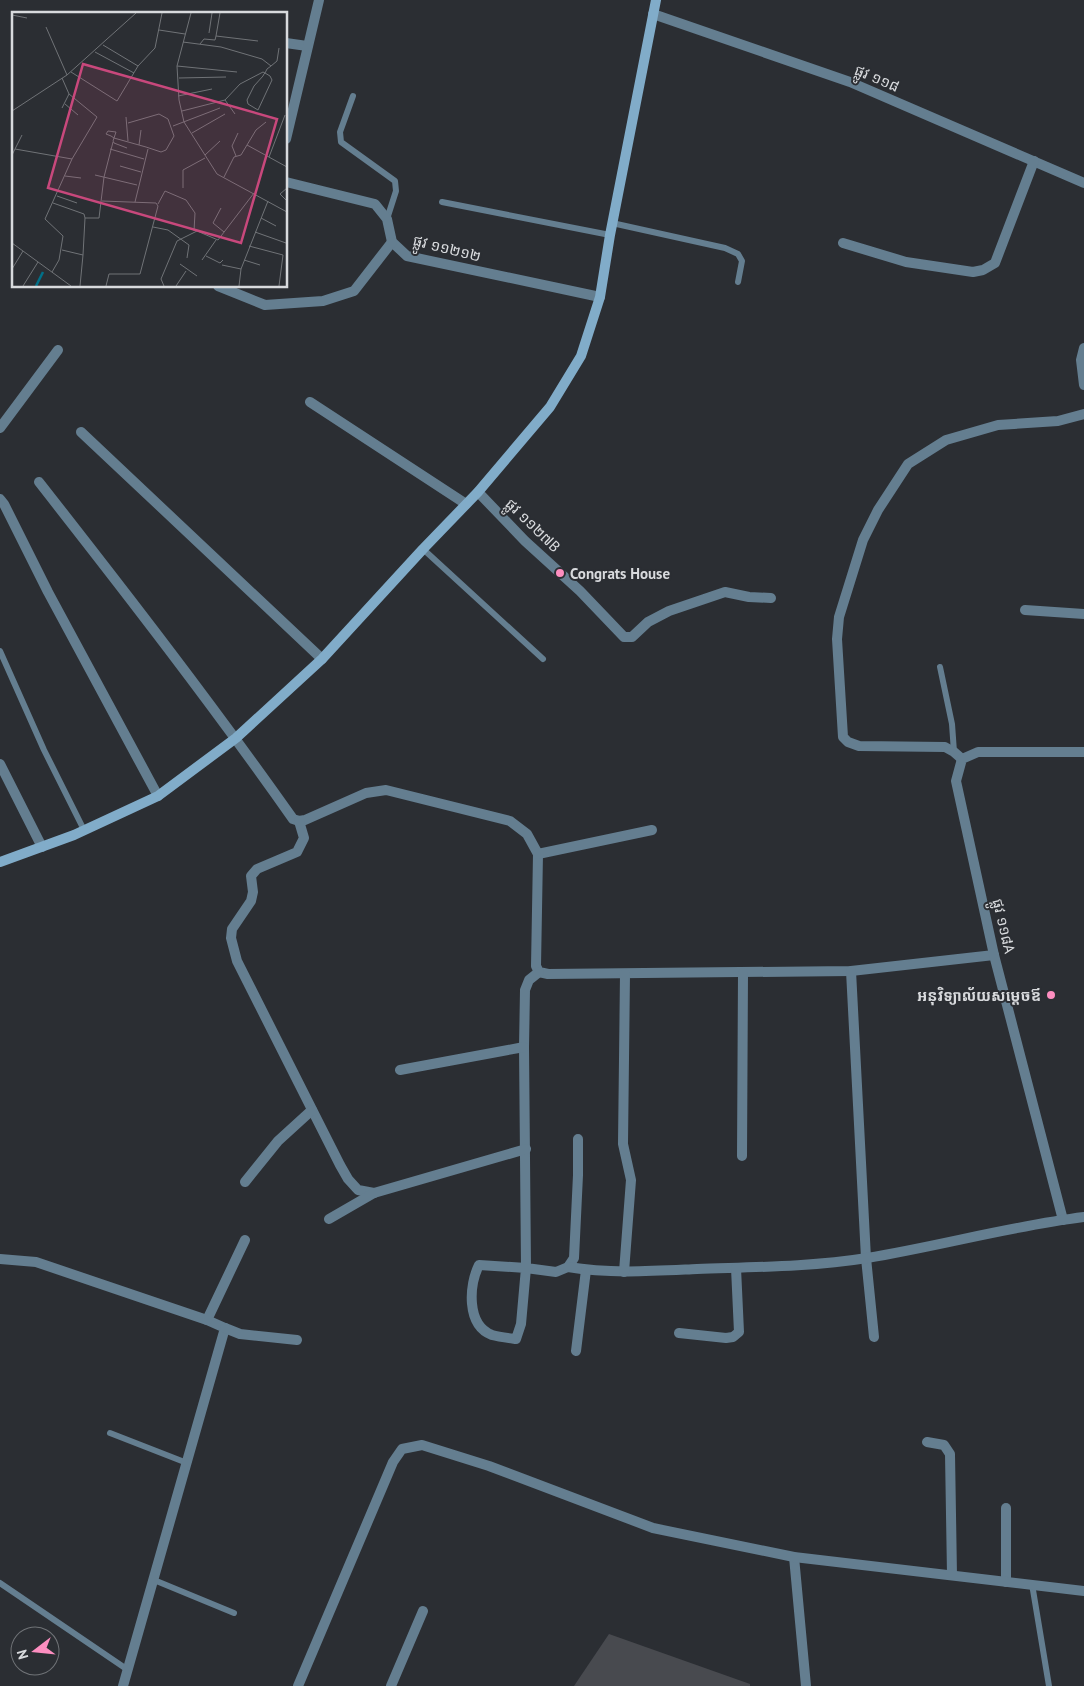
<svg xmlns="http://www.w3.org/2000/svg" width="1084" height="1686" font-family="'PT Sans','Noto Sans Khmer',sans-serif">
	<rect width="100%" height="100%" fill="#2b2e33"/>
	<polygon fill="#484a4f" points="609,1634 750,1684 750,1686 574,1686"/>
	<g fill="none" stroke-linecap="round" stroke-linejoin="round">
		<g stroke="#647e90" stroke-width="6">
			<polyline points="353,96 340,132 341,142 395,181 396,191 387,219"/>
			<polyline points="442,202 610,235"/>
			<polyline points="612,223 725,248 738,254 742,261 738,282"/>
			<polyline points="423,549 543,659"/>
			<polyline points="0,651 44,750 84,830"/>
			<polyline points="940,667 952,724 954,752"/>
			<polyline points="110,1433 187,1463"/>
			<polyline points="154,1580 234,1613"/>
			<polyline points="0,1583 128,1670"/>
			<polyline points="1032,1584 1049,1686"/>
		</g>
		<g stroke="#647e90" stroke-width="10">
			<polyline points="653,14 850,82 1084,183"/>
			<polyline points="286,43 307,46"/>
			<polyline points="286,139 319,0"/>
			<polyline points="286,182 375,204 387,219 392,242 407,256 600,297"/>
			<polyline points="843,243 906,262 973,272 983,270 995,263 1034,161"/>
			<polyline points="218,286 265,305 323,301 354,291 392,242"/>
			<polyline points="1084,348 1081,360 1084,385"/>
			<polyline points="310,402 466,504"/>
			<polyline points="0,428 58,350"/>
			<polyline points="81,432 322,659"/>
			<path d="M 39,482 C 126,593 212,704 293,819 L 299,821 L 305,820 L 366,793 L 386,790 L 510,821 L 527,834 L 538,854 L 536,966 L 539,972 L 548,974 L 851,971 L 994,955"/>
			<polyline points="478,492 525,541 580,591 624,637 632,637 648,622 669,611 725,592 749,597 771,598"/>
			<polyline points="0,499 4,504 48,592 158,796"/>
			<polyline points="1025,610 1084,614"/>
			<polyline points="962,759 954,752 945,747 859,746 848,742 843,737 837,639 839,617 863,540 878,510 908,464 946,440 998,425 1058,421 1084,414"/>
			<polyline points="0,764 42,847"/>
			<polyline points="299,821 304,838 297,852 257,869 251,876 253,892 251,901 232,929 231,938 237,961 340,1165 348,1179 358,1190 374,1193"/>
			<polyline points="538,854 652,830"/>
			<polyline points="851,971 866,1258 874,1337"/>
			<path d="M 539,972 L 529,980 L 525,990 L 524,1047 L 526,1268 L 521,1324 L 516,1339 C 508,1338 499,1337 492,1335 C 466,1325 469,1285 479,1265 L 526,1268 L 556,1272 L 568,1267 L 574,1258 L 578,1175 L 578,1139"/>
			<polyline points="400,1070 524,1047"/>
			<polyline points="742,1156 743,973"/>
			<polyline points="245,1182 278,1141 312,1110"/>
			<polyline points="329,1219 374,1193 526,1149"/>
			<polyline points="1063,1220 994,955 956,781 962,759 978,752 1084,752"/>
			<polyline points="0,1259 36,1262 207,1320 225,1328 123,1686"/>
			<path d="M 568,1267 C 611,1274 654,1271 697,1269 C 753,1267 811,1267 867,1258 C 940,1246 1011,1226 1084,1217"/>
			<polyline points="624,1272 631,1180 623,1144 625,974"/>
			<polyline points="207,1320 245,1240"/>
			<polyline points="225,1328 240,1334 297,1340"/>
			<polyline points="679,1333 726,1338 733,1337 739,1332 736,1268"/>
			<polyline points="576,1351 586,1270"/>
			<polyline points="927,1442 944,1445 950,1454 952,1575"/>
			<polyline points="794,1557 806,1686"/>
			<polyline points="1006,1582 1006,1508"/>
			<polyline points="298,1686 393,1462 402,1449 422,1445 489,1466 653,1528 794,1557 1084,1591"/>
			<polyline points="391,1686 423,1611"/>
		</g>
		<polyline stroke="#81acc9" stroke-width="10" points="0,862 74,835 158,796 236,738 322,659 423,549 478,492 550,407 581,356 600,297 610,235 656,0"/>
	</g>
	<g fill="#fd8ec0" stroke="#2b2e33" stroke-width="2">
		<circle cx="560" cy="573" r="5"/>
		<circle cx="1051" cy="995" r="5"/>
	</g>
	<g text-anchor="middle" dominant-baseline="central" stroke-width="4" stroke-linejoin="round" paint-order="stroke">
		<g font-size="15" fill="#d8dadd" stroke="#2b2e33">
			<text transform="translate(877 78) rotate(23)">ផ្លូវ ១១៨</text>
			<text transform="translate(447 248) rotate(14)">ផ្លូវ ១១២១២</text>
			<text transform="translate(533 525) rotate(44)">ផ្លូវ ១១២៧B</text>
			<text transform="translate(1004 926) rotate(77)">ផ្លូវ ១១៨A</text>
		</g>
		<g font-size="15" font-weight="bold" fill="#d8dadd" stroke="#2b2e33" text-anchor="start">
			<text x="570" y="573">Congrats House</text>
			<text x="1041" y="995" text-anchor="end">អនុវិទ្យាល័យសម្តេចឪ</text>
		</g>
	</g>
	<g transform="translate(12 12)">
		<rect width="275" height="275" fill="#2b2e33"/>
		<path fill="none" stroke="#017088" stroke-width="2.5" d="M 24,274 L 31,260"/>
		<path fill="none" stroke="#707377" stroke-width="1" d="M 179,1 L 165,54 L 167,88 L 172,110 L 205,162 L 275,200M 0,3 L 15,6M 34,15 L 55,63M 147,18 L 173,22M 197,21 L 200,1M 204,24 L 208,1M 171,30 L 209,35 L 250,47 L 259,54 L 265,49 L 267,36M 188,32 L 192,27 L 203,28 L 204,24 L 246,29M 91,33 L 126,54M 83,40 L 122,61M 165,54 L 225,60M 59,60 L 105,89 L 126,54 L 143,36 L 150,1M 167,66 L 214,65M 166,84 L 200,77M 213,88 L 223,102M 53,92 L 66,103M 50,96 L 57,82M 0,99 L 55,63 L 124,1M 170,99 L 213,88 L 228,72 L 251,60 L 253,61 L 258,64 L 260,68 L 246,98 L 236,92 L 235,88 L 242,74 L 251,64 L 252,62 L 253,61 L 255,57 L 259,54M 114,105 L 116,129M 116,111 L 147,102 L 156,107 L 162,124 L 154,138 L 149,140M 161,114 L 208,96M 180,121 L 213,102M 127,133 L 129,118M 235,133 L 275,155M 115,136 L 102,131 L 101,129 L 104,120 L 96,119 L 94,122 L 99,124 L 102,126 L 134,135 L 149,140M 3,137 L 60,147M 98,137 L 132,147M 0,143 L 10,123M 193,143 L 208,129M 224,144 L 220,134 L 226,121M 257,145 L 273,103M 108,154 L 129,160M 83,163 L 125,173M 53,164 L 69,166M 212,165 L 222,145 L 229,143 L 244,118 L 254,110M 171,176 L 171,158 L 193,146M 275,176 L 268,182 L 275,189M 45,184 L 65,191M 90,189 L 144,191 L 146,194 L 128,262 L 97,262 L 94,274M 123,190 L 136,137M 41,191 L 72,202 L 73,206 L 71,243 L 50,238M 146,192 L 153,179 L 174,188 L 183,201 L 182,219M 209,196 L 201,211 L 212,220M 73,206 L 87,206 L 92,165 L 101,130M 249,206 L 264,214M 141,215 L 156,218 L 177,233 L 175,246M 243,220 L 274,231M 0,231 L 59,274M 237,234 L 271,243 L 267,274M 194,244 L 208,251 L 211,248M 190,248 L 204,228M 232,248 L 248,253M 168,252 L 185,264M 210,253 L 229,257M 0,257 L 11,239M 40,260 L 47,248 L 51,224 L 33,207 L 60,147 L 85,105 L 57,82 L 50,66M 11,274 L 26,250M 68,274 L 71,243M 152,274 L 149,267 L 165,229 L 185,219 L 206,228 L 242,181M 164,274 L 174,259M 227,274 L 229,257 L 256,189"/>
		<path fill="#c8487c" fill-opacity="0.15" stroke="#c8487c" stroke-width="2.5" d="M 71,52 L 265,107 L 229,231 L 36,176 Z"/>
		<rect width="275" height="275" fill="none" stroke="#d8dadd" stroke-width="2.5"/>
	</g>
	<g transform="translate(35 1651) rotate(254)"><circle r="24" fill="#2b2e33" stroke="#707377"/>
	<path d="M0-4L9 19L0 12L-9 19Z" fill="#fd8ec0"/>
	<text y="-8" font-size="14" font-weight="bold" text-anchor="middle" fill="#d8dadd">N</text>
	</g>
</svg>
